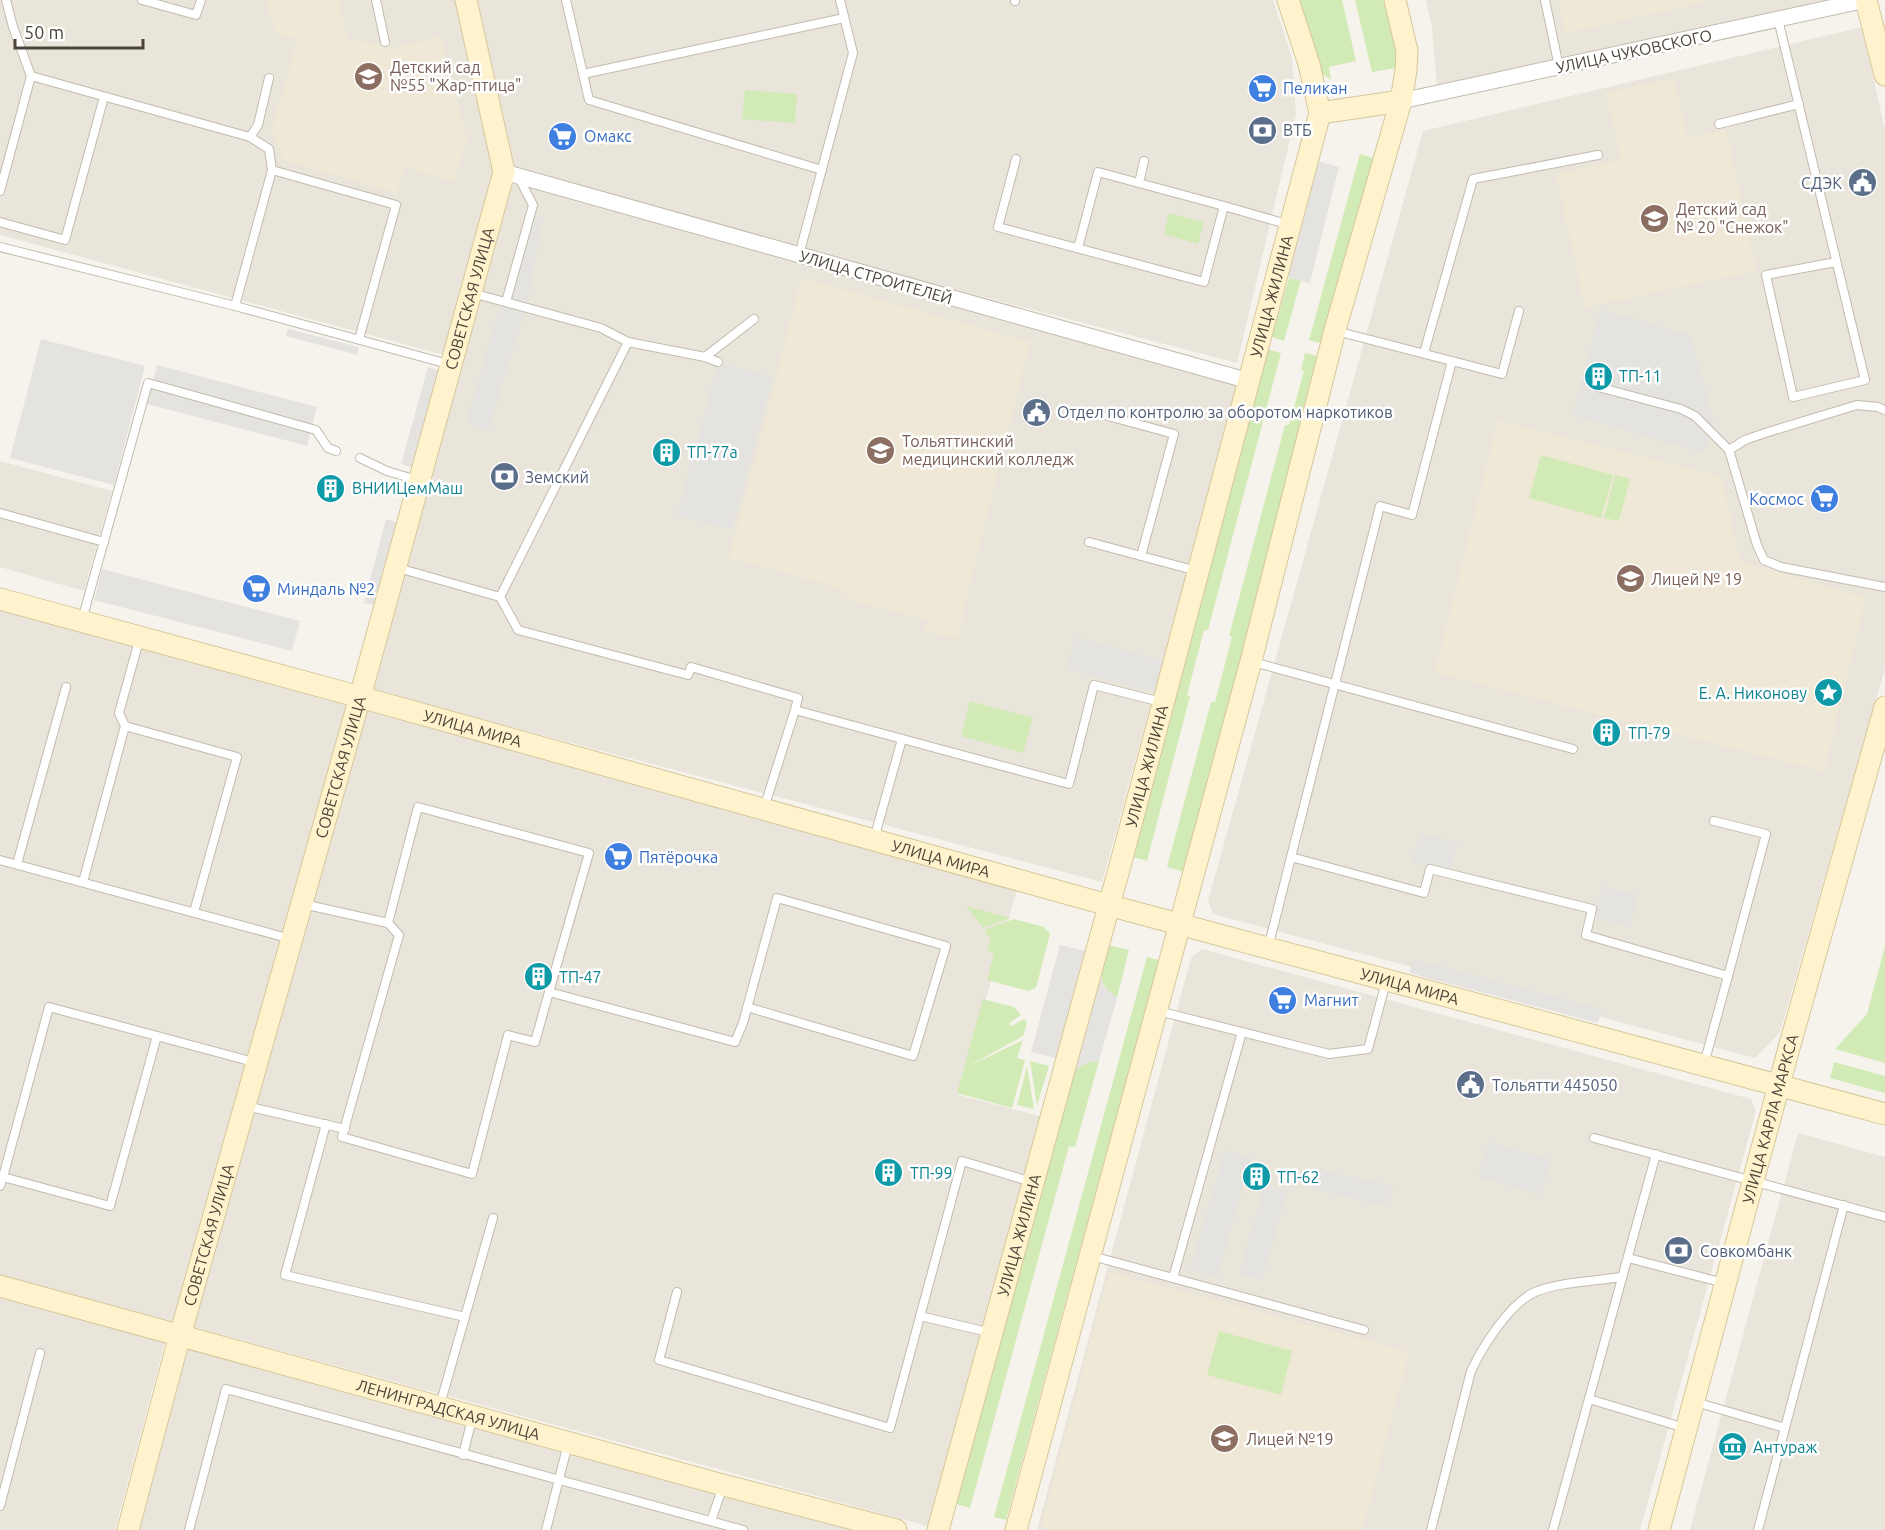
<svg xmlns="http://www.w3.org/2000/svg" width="1885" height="1530" font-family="Ubuntu,sans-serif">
	<rect width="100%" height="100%" fill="#f6f3ec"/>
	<g fill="#eae5da">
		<polygon points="0,0 458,0 495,169 444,355 0,235"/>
		<polygon points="473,0 1273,0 1292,58 1296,114 1237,363 511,173"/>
		<polygon points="1426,0 1835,0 1437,87 1432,28"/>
		<polygon points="1862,27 1885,130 1885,669 1780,1032 1755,1058 1213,914 1208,901 1423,131"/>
		<polygon points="508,176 1239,383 1102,882 370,690"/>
		<polygon points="0,461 112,491 84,591 0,567"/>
		<polygon points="0,607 350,701 173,1323 0,1275"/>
		<polygon points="366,706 1017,889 959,1095 1047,1118 928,1526 193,1327"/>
		<polygon points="1202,949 1751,1099 1756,1111 1640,1530 1037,1530 1191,958"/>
		<polygon points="1798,1133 1885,1157 1885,1530 1690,1530"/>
		<polygon points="0,1294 166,1338 115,1530 0,1530"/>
		<polygon points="188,1341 886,1530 138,1530"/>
	</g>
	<g fill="#efe8d6">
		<polygon points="267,0 339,0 347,38 391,48 441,37 467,138 454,182 405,167 397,193 283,160 272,129 298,39 276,34"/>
		<polygon points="1558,0 1710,0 1710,1 1565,33"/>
		<polygon points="1674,78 1687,138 1726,130 1756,271 1585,307 1556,174 1621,160 1606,93"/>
		<polygon points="802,278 1030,342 957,638 925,632 928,620 853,601 841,591 817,581 729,558"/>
		<polygon points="1498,421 1722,477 1739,561 1866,598 1824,771 1435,673"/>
		<polygon points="1109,1272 1409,1352 1362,1530 1054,1530 1041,1527"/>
	</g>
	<g fill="#d2eab5">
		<polygon points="1299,0 1342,0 1356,61 1329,67 1331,80 1322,73"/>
		<polygon points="1355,0 1386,0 1397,49 1396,68 1372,72"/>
		<polygon points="745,90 797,94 795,123 742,119"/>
		<polygon points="1360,154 1374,158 1324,344 1309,340"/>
		<polygon points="1169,213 1204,222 1198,244 1164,234"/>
		<polygon points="1289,278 1301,280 1284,341 1272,337"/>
		<polygon points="1267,349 1281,353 1208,630 1204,630 1187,695 1190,696 1147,861 1133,857"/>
		<polygon points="1305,353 1321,357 1184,872 1167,867 1211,702 1215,702 1232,637 1229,636 1285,425 1289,425 1304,371 1301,370"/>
		<polygon points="1541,455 1613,475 1601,518 1529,498"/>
		<polygon points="1615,475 1630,479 1619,521 1604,518"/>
		<polygon points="970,701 1033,718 1023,753 961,736"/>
		<polygon points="966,906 1010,918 983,928"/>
		<polygon points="1014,919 1044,927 1050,934 1036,988 1028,991 987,980 994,953 987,951 991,940 984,930"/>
		<path d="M 1108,945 L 1129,950 L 1117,998 C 1093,982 1102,968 1108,945 Z"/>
		<polygon points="1885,946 1885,1063 1835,1049 1867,1014"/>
		<polygon points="1147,957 1159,960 1006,1520 994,1517"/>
		<polygon points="983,999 1014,1007 1021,1015 1009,1023 1012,1026 1024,1019 1027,1023 1023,1036 967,1067 1023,1040 1017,1058 1025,1060 1012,1108 957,1093"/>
		<polygon points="1030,1061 1049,1066 1037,1105"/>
		<polygon points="1092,1061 1099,1061 1075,1147 1069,1146 970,1508 956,1504 1074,1073 1080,1066"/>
		<polygon points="1834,1062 1885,1076 1885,1093 1830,1078"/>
		<polygon points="1027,1066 1034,1109 1017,1105"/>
		<polygon points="1219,1331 1292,1351 1281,1395 1207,1375"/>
	</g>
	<g fill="#e5e3e0">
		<polygon points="1316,161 1339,167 1310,283 1287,277"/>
		<polygon points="527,213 543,218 527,303 488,431 466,423"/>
		<polygon points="1600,309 1690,335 1714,421 1703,453 1573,415"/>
		<polygon points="288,329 359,347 357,355 286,336"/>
		<polygon points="41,339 145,366 114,485 10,458"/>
		<polygon points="718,362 773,377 732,530 677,516"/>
		<polygon points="157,365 317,407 307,446 147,404"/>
		<polygon points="428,367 441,371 414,468 401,464"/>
		<polygon points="386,519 399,523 377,606 364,603"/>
		<polygon points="102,569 300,621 292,651 94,600"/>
		<polygon points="1075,637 1166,661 1157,693 1067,669"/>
		<polygon points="1420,833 1458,843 1450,873 1412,862"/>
		<polygon points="1602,886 1638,895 1630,927 1594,918"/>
		<polygon points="1060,945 1085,951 1056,1058 1031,1052"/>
		<polygon points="1413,959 1602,1009 1598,1023 1409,973"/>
		<polygon points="1100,975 1104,987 1117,998 1099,1061 1085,1063 1072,1074"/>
		<polygon points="1488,1142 1551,1160 1542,1195 1478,1177"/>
		<polygon points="1225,1150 1251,1158 1217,1277 1190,1269"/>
		<polygon points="1316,1169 1393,1186 1389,1207 1312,1189"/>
		<polygon points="1264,1186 1287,1193 1262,1280 1239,1274"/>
	</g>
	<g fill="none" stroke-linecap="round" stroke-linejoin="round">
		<defs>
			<g id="lane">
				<polyline points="142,0 196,15 201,0"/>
				<polyline points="376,0 385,42"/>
				<polyline points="566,0 589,100 822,170"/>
				<polyline points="1015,0 1015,1"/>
				<polyline points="1545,0 1559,67"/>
				<polyline points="1778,19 1865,380 1793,397 1766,275 1836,262"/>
				<polyline points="583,74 844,18"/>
				<polyline points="31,76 250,137 269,149 272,170 235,306"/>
				<polyline points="1719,124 1799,104"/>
				<polyline points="250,137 258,125 269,78"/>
				<polyline points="1016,159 998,227 1204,282 1224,206 1290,225"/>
				<polyline points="272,170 396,205 359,339"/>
				<polyline points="1139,183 1144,161"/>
				<polyline points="0,191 31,76 13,27 6,0"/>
				<polyline points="0,222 65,240 104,97"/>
				<polyline points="0,247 235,306 448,364"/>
				<polyline points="1078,248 1098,172 1224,206"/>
				<polyline points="799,255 853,53 840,0"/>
				<polyline points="472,293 601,328 628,342 705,357 754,319"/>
				<polyline points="506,302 533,205 518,176"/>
				<polyline points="1424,353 1473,179 1598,155"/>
				<polyline points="705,357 718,362"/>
				<polyline points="1452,361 1502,374 1519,311"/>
				<polyline points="1598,387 1681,409 1695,416 1729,450 1757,545 1764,560 1781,567 1885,587"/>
				<polyline points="1108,416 1174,434 1141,556"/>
				<polyline points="1729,450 1745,440 1765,433 1857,405 1878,407 1885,410"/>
				<polyline points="360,458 387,471 417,480"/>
				<polyline points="0,513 104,542"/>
				<polyline points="1089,542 1197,571"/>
				<polyline points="398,568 500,597 628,342"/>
				<polyline points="500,597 518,630 688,675 691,667 798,698 795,710 1069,784 1094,685 1161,702"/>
				<polyline points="82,620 148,383 316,430 328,448 336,451"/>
				<polyline points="140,637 119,713 125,726 237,757 194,912"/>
				<polyline points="1253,662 1573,749"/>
				<polyline points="764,808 795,710"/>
				<polyline points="874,839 902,739"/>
				<polyline points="1291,857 1424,893 1430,869 1592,909 1586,935 1728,976 1766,834 1714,821"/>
				<polyline points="0,860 291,939"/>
				<polyline points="17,864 66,687"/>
				<polyline points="83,882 125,726"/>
				<polyline points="303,904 388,923 418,807 589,853 549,992 735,1042 743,1023 777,898 946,946 913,1056 747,1007"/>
				<polyline points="388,923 399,935 342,1137 472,1174 508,1035 535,1042 549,992"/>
				<polyline points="1268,948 1380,506 1412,515 1452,361 1336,331"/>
				<polyline points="1158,1011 1329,1054 1368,1049 1386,982"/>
				<polyline points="1704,1064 1728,976"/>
				<polyline points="246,1106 345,1129"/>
				<polyline points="326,1124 285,1275 465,1317"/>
				<polyline points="1594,1138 1885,1217"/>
				<polyline points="3,1177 49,1007 257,1063"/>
				<polyline points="0,1186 3,1177 110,1206 157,1036"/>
				<polyline points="1092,1256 1364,1330"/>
				<polyline points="1628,1258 1724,1283"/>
				<polyline points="1173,1278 1242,1032"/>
				<polyline points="677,1292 659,1360 890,1428 962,1161 1032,1182"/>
				<polyline points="920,1316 992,1333"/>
				<polyline points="1589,1399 1685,1428"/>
				<polyline points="1695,1402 1785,1428"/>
				<polyline points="440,1405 493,1218"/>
				<polyline points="463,1455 472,1419"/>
				<polyline points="0,1506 40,1353"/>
				<polyline points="711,1521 723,1486"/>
				<polyline points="189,1530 226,1389 743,1530"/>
				<polyline points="546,1530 568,1444"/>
				<path d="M 1431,1530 L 1471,1371 C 1483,1346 1509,1304 1535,1292 C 1559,1282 1596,1281 1622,1277"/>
				<polyline points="1553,1530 1656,1154"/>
				<polyline points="1758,1530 1844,1205"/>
			</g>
			<g id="street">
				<polyline points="1401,101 1866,0"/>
				<polyline points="504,172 1249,381"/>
			</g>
			<g id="secondary">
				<polyline points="1866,0 1885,75"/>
				<polyline points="1320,113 1401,101"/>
				<path id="s1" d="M 0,599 L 360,697 L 1108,905 L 1885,1114"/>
				<path id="s2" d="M 0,1286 L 723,1485 L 896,1530"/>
				<path id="s3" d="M 128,1530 L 174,1357 L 360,697 L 504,172 L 466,0"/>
				<path id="s4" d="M 938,1530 L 1121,862 L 1320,113 L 1309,64 L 1288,0"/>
				<polyline points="1016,1530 1251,661 1335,330 1401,101 1406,70 1407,51 1395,0"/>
				<path id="s5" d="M 1659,1530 L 1789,1048 L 1885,707"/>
			</g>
		</defs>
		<use href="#lane" stroke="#c2bbae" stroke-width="10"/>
		<use href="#street" stroke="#c2bbae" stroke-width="17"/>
		<use href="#secondary" stroke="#d6c79b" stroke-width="23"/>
		<use href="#lane" stroke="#fff" stroke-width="8"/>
		<use href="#street" stroke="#fff" stroke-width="15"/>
		<use href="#secondary" stroke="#fff3cd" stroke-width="21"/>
	</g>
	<defs>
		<symbol id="school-disc" viewBox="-11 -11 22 22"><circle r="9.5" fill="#8d6e63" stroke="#fff"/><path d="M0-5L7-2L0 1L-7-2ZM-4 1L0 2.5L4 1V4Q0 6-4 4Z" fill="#fff"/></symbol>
		<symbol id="supermarket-disc" viewBox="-11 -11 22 22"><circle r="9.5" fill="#3f7fe0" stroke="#fff"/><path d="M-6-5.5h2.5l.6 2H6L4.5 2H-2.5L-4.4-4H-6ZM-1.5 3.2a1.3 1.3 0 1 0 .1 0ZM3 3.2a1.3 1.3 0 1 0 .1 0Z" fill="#fff"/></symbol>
		<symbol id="bank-disc" viewBox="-11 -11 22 22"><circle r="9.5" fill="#5c6f8a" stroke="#fff"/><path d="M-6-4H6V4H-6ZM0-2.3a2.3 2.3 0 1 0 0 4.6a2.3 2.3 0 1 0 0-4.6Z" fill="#fff"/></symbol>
		<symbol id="civic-disc" viewBox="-11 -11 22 22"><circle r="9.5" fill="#5c6f8a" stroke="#fff"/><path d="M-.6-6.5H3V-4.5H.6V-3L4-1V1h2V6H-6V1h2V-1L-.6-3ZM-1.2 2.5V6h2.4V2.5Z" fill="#fff"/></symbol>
		<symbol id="building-disc" viewBox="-11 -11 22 22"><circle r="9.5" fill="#0f9aa8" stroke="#fff"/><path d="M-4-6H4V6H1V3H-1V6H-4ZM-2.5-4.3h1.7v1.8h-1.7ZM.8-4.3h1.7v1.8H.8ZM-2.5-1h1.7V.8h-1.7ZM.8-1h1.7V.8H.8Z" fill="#fff"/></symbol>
		<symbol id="university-disc" viewBox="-11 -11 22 22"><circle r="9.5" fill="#8d6e63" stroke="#fff"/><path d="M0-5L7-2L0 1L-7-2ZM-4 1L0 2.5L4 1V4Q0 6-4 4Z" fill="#fff"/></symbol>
		<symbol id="sight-disc" viewBox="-11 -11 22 22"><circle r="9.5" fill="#0f9aa8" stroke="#fff"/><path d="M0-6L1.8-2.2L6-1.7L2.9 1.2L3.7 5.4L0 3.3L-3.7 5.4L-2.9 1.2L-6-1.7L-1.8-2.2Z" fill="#fff"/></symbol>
		<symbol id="museum-disc" viewBox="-11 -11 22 22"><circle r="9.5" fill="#0f9aa8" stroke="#fff"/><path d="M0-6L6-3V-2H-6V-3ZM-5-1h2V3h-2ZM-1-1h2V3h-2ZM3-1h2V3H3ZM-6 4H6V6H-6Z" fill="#fff"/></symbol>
	</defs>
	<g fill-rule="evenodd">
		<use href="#school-disc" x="352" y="60" width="33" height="33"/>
		<use href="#supermarket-disc" x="1246" y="72" width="33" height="33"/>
		<use href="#bank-disc" x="1246" y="114" width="33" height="33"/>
		<use href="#supermarket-disc" x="546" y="120" width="33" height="33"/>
		<use href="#civic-disc" x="1846" y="166" width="33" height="33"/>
		<use href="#school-disc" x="1638" y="202" width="33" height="33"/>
		<use href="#building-disc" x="1582" y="360" width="33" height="33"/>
		<use href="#civic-disc" x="1020" y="396" width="33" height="33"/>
		<use href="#university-disc" x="864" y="434" width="33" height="33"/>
		<use href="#building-disc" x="650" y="436" width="33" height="33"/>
		<use href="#bank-disc" x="488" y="460" width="33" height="33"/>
		<use href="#building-disc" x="314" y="472" width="33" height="33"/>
		<use href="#supermarket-disc" x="1808" y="482" width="33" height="33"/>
		<use href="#school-disc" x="1614" y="562" width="33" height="33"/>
		<use href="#supermarket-disc" x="240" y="572" width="33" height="33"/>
		<use href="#sight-disc" x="1812" y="676" width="33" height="33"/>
		<use href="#building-disc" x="1590" y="716" width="33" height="33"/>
		<use href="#supermarket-disc" x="602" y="840" width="33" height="33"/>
		<use href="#building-disc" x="522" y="960" width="33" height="33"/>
		<use href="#supermarket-disc" x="1266" y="984" width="33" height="33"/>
		<use href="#civic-disc" x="1454" y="1068" width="33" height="33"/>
		<use href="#building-disc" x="872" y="1156" width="33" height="33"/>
		<use href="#building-disc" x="1240" y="1160" width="33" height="33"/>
		<use href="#bank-disc" x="1662" y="1234" width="33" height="33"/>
		<use href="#school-disc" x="1208" y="1422" width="33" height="33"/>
		<use href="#museum-disc" x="1716" y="1430" width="33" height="33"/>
	</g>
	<g text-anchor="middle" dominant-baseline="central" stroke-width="5" stroke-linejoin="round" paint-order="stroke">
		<g font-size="16" fill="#4b4439" stroke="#fff">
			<text transform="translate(1634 51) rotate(-12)">УЛИЦА ЧУКОВСКОГО</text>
			<text transform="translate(876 277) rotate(16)">УЛИЦА СТРОИТЕЛЕЙ</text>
			<text stroke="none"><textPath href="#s4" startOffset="1278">УЛИЦА ЖИЛИНА</textPath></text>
			<text stroke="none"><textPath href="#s3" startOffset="1278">СОВЕТСКАЯ УЛИЦА</textPath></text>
			<text stroke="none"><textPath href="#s1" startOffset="490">УЛИЦА МИРА</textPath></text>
			<text stroke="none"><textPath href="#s4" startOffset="792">УЛИЦА ЖИЛИНА</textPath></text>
			<text stroke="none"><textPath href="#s3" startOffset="792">СОВЕТСКАЯ УЛИЦА</textPath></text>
			<text stroke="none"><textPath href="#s1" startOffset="976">УЛИЦА МИРА</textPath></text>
			<text stroke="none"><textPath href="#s1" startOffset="1462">УЛИЦА МИРА</textPath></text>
			<text stroke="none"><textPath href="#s5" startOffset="426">УЛИЦА КАРЛА МАРКСА</textPath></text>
			<text stroke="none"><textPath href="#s3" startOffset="306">СОВЕТСКАЯ УЛИЦА</textPath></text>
			<text stroke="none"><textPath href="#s4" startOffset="306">УЛИЦА ЖИЛИНА</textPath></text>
			<text stroke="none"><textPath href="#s2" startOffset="465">ЛЕНИНГРАДСКАЯ УЛИЦА</textPath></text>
		</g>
		<g font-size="16" fill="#785e54" stroke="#fff" text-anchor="start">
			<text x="390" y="67">Детский сад<tspan x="390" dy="18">№55 "Жар-птица"</tspan></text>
			<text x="1676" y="209">Детский сад<tspan x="1676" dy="18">№ 20 "Снежок"</tspan></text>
			<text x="902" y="441">Тольяттинский<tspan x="902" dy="18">медицинский колледж</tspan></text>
			<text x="1651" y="579">Лицей № 19</text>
			<text x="1246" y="1439">Лицей №19</text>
		</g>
		<g font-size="16" fill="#366cbe" stroke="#fff" text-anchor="start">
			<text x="1283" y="88">Пеликан</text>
			<text x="584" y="136">Омакс</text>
			<text x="1804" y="499" text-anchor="end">Космос</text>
			<text x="277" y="589">Миндаль №2</text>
			<text x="639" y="857">Пятёрочка</text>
			<text x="1304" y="1000">Магнит</text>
		</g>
		<g font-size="16" fill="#4e5e75" stroke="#fff" text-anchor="start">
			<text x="1283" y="130">ВТБ</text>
			<text x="1842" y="183" text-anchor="end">СДЭК</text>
			<text x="1057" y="412">Отдел по контролю за оборотом наркотиков</text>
			<text x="525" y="477">Земский</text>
			<text x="1492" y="1085">Тольятти 445050</text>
			<text x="1700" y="1251">Совкомбанк</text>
		</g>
		<g font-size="16" fill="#0d838f" stroke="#fff" text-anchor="start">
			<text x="1619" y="376">ТП-11</text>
			<text x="687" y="452">ТП-77а</text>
			<text x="352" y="488">ВНИИЦемМаш</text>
			<text x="1807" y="693" text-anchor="end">Е. А. Никонову</text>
			<text x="1628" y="733">ТП-79</text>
			<text x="559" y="977">ТП-47</text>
			<text x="910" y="1173">ТП-99</text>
			<text x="1277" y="1177">ТП-62</text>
			<text x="1753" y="1447">Антураж</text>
		</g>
	</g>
	<path d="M15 39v9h128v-9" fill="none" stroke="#4b4439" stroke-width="3"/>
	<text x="24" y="39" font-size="18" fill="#4b4439" stroke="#ffffff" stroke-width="4.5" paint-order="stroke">50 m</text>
</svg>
